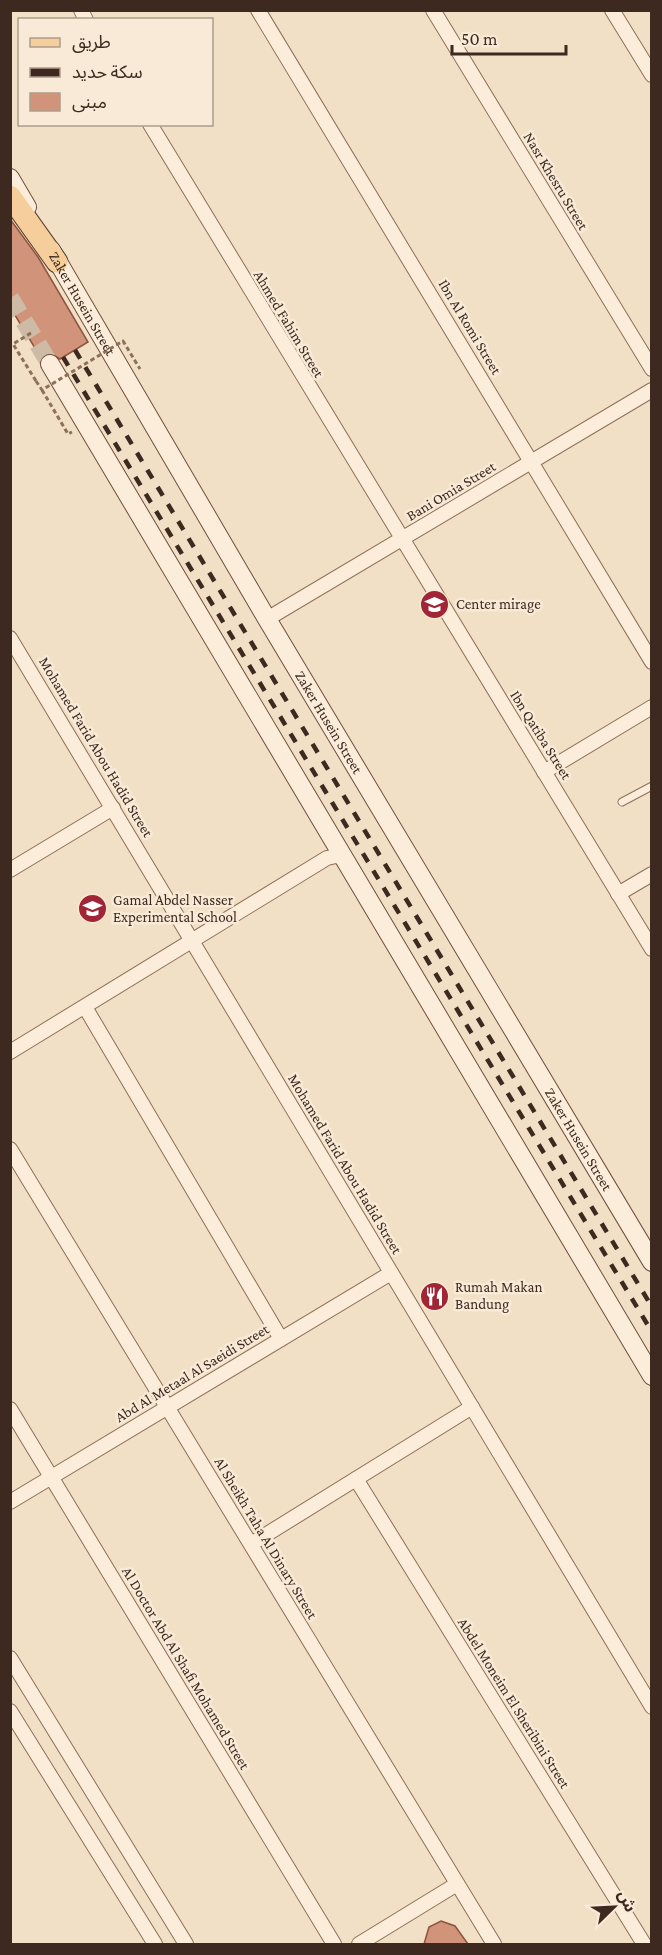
<svg xmlns="http://www.w3.org/2000/svg" width="662" height="1955" font-family="'Crimson Pro','Noto Sans Arabic',serif">
	<rect width="100%" height="100%" fill="#f1dfc6"/>
	<g fill="#d19379" stroke="#8e543e" stroke-width="1.5">
		<polygon points="10,219 38,257 88,342 60,359 50,353 41,358 10,307"/>
		<polygon points="441,1921 455,1926 468,1944 424,1944 429,1927"/>
	</g>
	<g fill="none" stroke-linecap="round" stroke-linejoin="round">
		<polyline stroke="#cdbba5" stroke-width="18" stroke-dasharray="18 9" stroke-linecap="butt" points="10,298 50,364"/>
		<defs>
			<polyline id="lane" points="622,802 652,786"/>
			<g id="street">
				<polyline points="81,10 86,20"/>
				<polyline points="258,10 652,662"/>
				<polyline points="433,10 652,369"/>
				<polyline points="612,10 652,75"/>
				<polyline points="150,124 652,949"/>
				<polyline points="267,619 652,390"/>
				<polyline points="10,638 652,1707"/>
				<polyline points="544,772 652,707"/>
				<polyline points="10,870 113,808"/>
				<polyline points="618,894 652,874"/>
				<polyline points="85,1007 281,1339"/>
				<polyline points="10,1052 327,858 336,856 345,858"/>
				<polyline points="10,1149 494,1944"/>
				<polyline points="10,1409 334,1944"/>
				<polyline points="356,1479 644,1944"/>
				<polyline points="10,1502 391,1273"/>
				<polyline points="251,1544 472,1407"/>
				<polyline points="10,1658 186,1944"/>
				<polyline points="10,1711 155,1944"/>
				<polyline points="359,1944 457,1884"/>
			</g>
			<g id="secondary">
				<polyline points="10,178 27,207"/>
				<path id="s1" d="M 51,250 L 267,619 L 652,1262"/>
				<polyline points="50,364 652,1376"/>
			</g>
			<polyline id="primary" points="10,196 57,262"/>
		</defs>
		<use href="#lane" stroke="#8e6f5a" stroke-width="9"/>
		<use href="#street" stroke="#8e6f5a" stroke-width="16"/>
		<use href="#secondary" stroke="#70503d" stroke-width="20"/>
		<use href="#primary" stroke="#5b3e2e" stroke-width="23"/>
		<g stroke="#8e6f5a" stroke-width="3" stroke-dasharray="4.5 3" stroke-linecap="butt">
			<polyline points="31,333 13,344 36,381"/>
			<polyline points="42,390 68,434 72,432"/>
		</g>
		<use href="#lane" stroke="#fbedda" stroke-width="7"/>
		<use href="#street" stroke="#fbedda" stroke-width="14"/>
		<use href="#secondary" stroke="#fbedda" stroke-width="18"/>
		<use href="#primary" stroke="#f5ce9c" stroke-width="21"/>
		<g stroke="#3d291f" stroke-width="4.5" stroke-dasharray="10 10" stroke-linecap="butt">
			<polyline points="75,350 652,1307"/>
			<polyline points="63,357 652,1332"/>
		</g>
		<polyline stroke="#8e6f5a" stroke-width="3" stroke-dasharray="4.5 3" stroke-linecap="butt" points="36,381 42,390 123,341 140,369"/>
	</g>
	<defs>
		<symbol id="school-disc" viewBox="-11 -11 22 22"><circle r="9.5" fill="#a02636" stroke="#f8ead6"/><path d="M0-5L7-2L0 1L-7-2ZM-4 1L0 2.5L4 1V4Q0 6-4 4Z" fill="#fff"/></symbol>
		<symbol id="restaurant-disc" viewBox="-11 -11 22 22"><circle r="9.5" fill="#a02636" stroke="#f8ead6"/><path d="M-5-6h1v4h1v-4h1v4h1v-4h1v5L-1.5 .5V6h-2V.5L-5-1ZM5-6V6H3V1.5H1.5Q1.5-4 5-6Z" fill="#fff"/></symbol>
	</defs>
	<g fill-rule="evenodd">
		<use href="#school-disc" x="418" y="588" width="33" height="33"/>
		<use href="#school-disc" x="76" y="892" width="33" height="33"/>
		<use href="#restaurant-disc" x="418" y="1280" width="33" height="33"/>
	</g>
	<g text-anchor="middle" dominant-baseline="central" stroke-width="5" stroke-linejoin="round" paint-order="stroke">
		<g font-size="15" fill="#3d291f" stroke="#f8ead6">
			<text transform="translate(556 181) rotate(59)">Nasr Khesru Street</text>
			<text stroke="none"><textPath href="#s1" startOffset="62">Zaker Husein Street</textPath></text>
			<text transform="translate(289 324) rotate(59)">Ahmed Fahim Street</text>
			<text transform="translate(470 327) rotate(59)">Ibn Al Romi Street</text>
			<text transform="translate(451 491) rotate(-31)">Bani Omia Street</text>
			<text stroke="none"><textPath href="#s1" startOffset="548">Zaker Husein Street</textPath></text>
			<text transform="translate(541 735) rotate(58)">Ibn Qatiba Street</text>
			<text transform="translate(96 747) rotate(59)">Mohamed Farid Abou Hadid Street</text>
			<text stroke="none"><textPath href="#s1" startOffset="1034">Zaker Husein Street</textPath></text>
			<text transform="translate(345 1164) rotate(59)">Mohamed Farid Abou Hadid Street</text>
			<text transform="translate(192 1373) rotate(-31)">Abd Al Metaal Al Saeidi Street</text>
			<text transform="translate(266 1538) rotate(59)">Al Sheikh Taha Al Dinary Street</text>
			<text transform="translate(186 1668) rotate(59)">Al Doctor Abd Al Shafi Mohamed Street</text>
			<text transform="translate(514 1703) rotate(58)">Abdel Moneim El Sheribini Street</text>
		</g>
		<g font-size="15" fill="#3d291f" stroke="#f8ead6" text-anchor="start">
			<text x="456" y="604">Center mirage</text>
			<text x="113" y="900">Gamal Abdel Nasser<tspan x="113" dy="17">Experimental School</tspan></text>
			<text x="455" y="1287">Rumah Makan<tspan x="455" dy="17">Bandung</tspan></text>
		</g>
	</g>
	<rect width="662" height="1955" fill="none" stroke="#3d291f" stroke-width="24"/>
	<rect x="18" y="18" width="195" height="108" fill="#f8ead6" stroke="#ad9d8d" stroke-width="1.5"/>
	<rect x="30" y="38" width="30" height="9" fill="#f5ce9c" stroke="#ad9d8d" stroke-width="1.5"/>
	<text x="72" y="48" font-size="18" fill="#3d291f">طريق</text>
	<rect x="30" y="68" width="30" height="9" fill="#3d291f" stroke="#ad9d8d" stroke-width="1.5"/>
	<text x="72" y="78" font-size="18" fill="#3d291f">سكة حديد</text>
	<rect x="30" y="93" width="30" height="18" fill="#d19379" stroke="#ad9d8d" stroke-width="1.5"/>
	<text x="72" y="108" font-size="18" fill="#3d291f">مبنى</text>
	<g transform="translate(614 1907) rotate(66)" stroke="#f8ead6" stroke-width="4.5" paint-order="stroke">
	<path d="M0-4.5L10 22L0 15L-10 22Z" fill="#3d291f"/>
	<text y="-9" font-size="16" font-weight="bold" text-anchor="middle" fill="#3d291f">ش</text>
	</g>
	<path d="M452 45v9h114v-9" fill="none" stroke="#3d291f" stroke-width="3"/>
	<text x="461" y="45" font-size="18" fill="#3d291f" stroke="#f8ead6" stroke-width="4.5" paint-order="stroke">50 m</text>
</svg>
